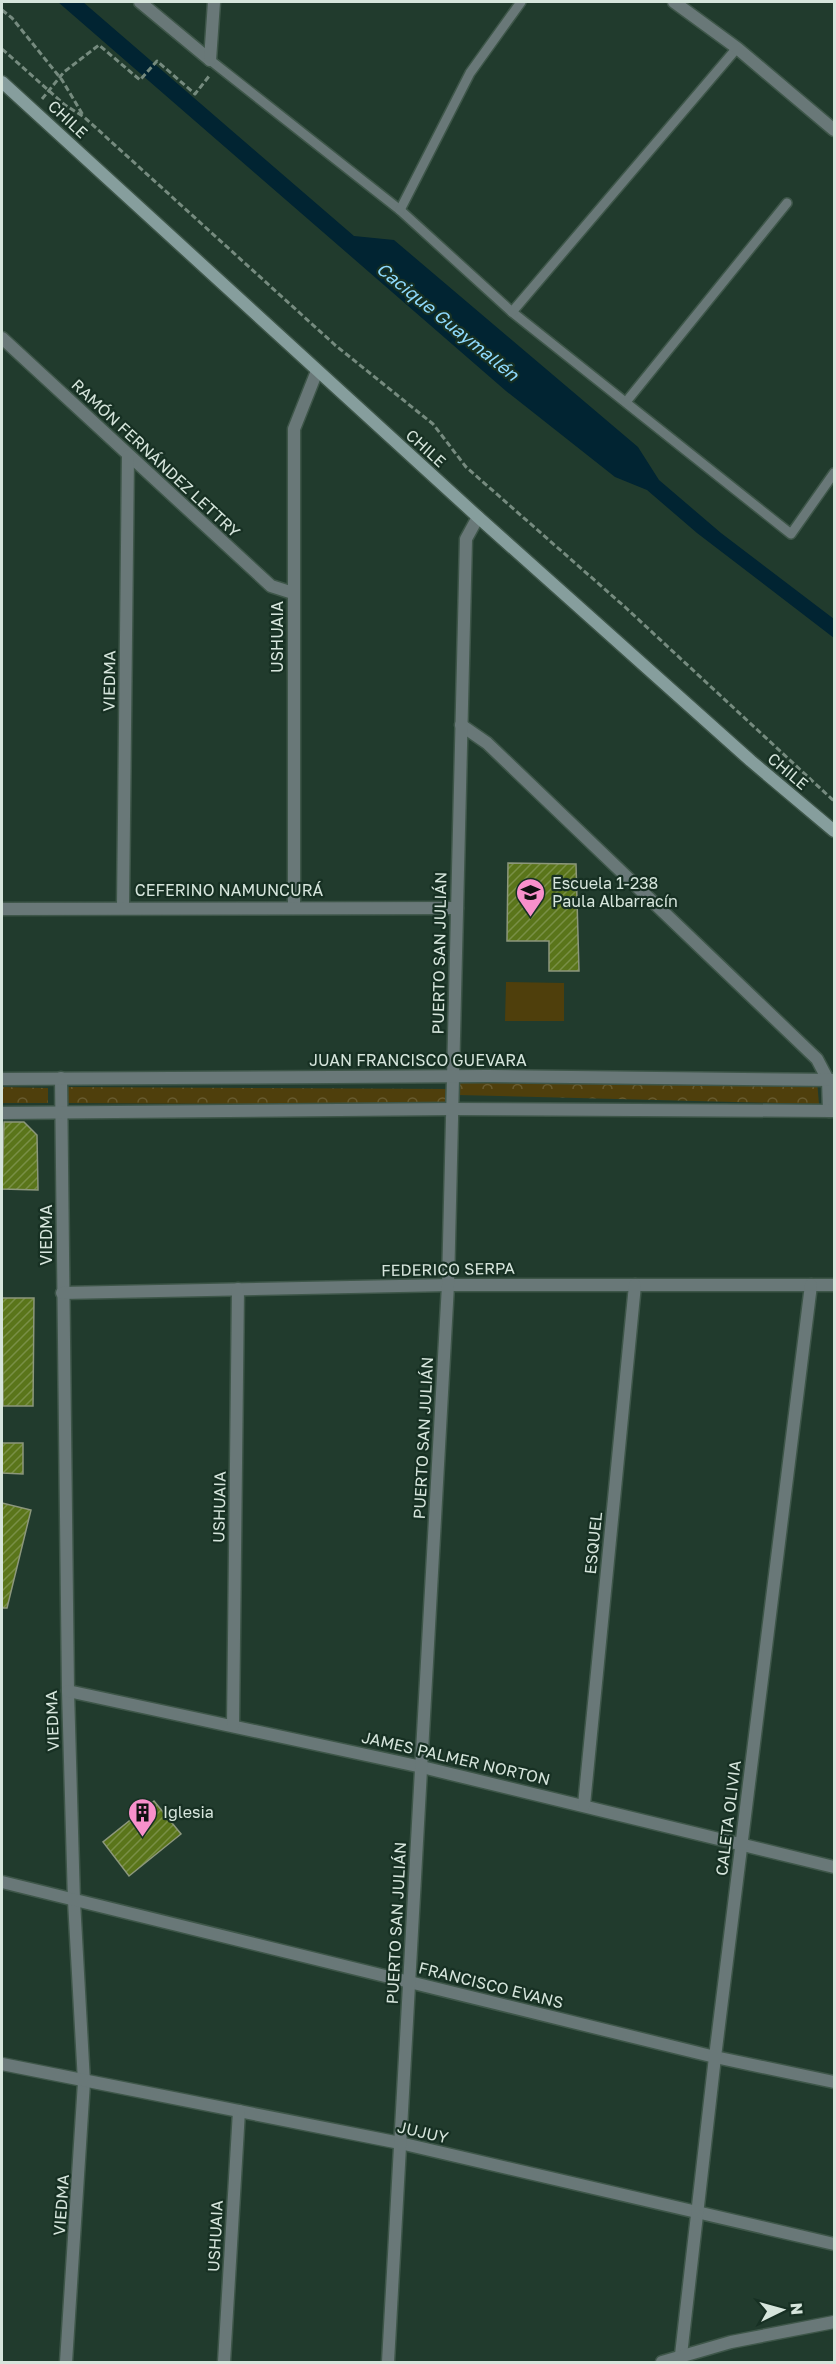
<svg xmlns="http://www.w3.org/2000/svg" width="836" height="2364" font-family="'Golos Text',sans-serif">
	<defs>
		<pattern id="forest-crowns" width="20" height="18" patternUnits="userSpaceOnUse" patternTransform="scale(1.5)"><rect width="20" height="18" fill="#4f3f0c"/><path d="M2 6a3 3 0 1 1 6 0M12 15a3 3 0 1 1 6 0" fill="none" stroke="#685b2f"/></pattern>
		<pattern id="building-hatch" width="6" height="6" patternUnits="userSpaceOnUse" patternTransform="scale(1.5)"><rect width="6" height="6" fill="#5a751a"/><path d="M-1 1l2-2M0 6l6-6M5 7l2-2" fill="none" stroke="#798f46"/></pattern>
	</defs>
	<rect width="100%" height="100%" fill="#213b2d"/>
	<g fill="url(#forest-crowns)">
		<polygon points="456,1079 817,1081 819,1104 458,1095"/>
		<polygon points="2,1087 48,1088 48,1103 2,1103"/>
		<polygon points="67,1087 448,1089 448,1105 67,1103"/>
	</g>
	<polygon fill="#4f3f0c" points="506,982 564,983 564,1021 505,1021"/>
	<polygon fill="#012432" points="58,2 83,2 354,236 394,240 638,447 659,480 721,533 834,619 834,638 697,533 647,490 615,477 506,391"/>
	<g fill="url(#building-hatch)" stroke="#8c977c" stroke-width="1.5">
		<polygon points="508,863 576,864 579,971 549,971 549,941 507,941"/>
		<polygon points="4,1122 24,1122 37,1135 38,1190 2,1189"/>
		<polygon points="2,1298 34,1298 33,1406 3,1406"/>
		<polygon points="2,1443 23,1443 23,1474 2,1473"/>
		<polygon points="2,1503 31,1510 7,1608 2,1608"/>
		<polygon points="154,1801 181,1834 129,1876 103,1842"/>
	</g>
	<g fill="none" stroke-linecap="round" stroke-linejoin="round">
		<defs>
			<g id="service">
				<polyline points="210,60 400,210 512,312 791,534 834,473"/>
				<polyline points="400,210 470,73 521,2"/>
				<polyline points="512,312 737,48"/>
				<polyline points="626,402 787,203"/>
			</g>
			<g id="minor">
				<polyline points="140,2 210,60"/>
				<polyline points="674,2 737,48 834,130"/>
				<polyline points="210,60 214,2"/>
				<polyline points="2,338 271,586 293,593"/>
				<polyline points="461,725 487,743 817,1059 828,1080 829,1111"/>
				<polyline points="123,907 128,456"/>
				<polyline points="294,907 294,429 317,371"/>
				<polyline points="2,909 457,908"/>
				<polyline points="61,1078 68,1691 74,1901 84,2082 66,2362"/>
				<polyline points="62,1293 448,1285 834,1285"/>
				<polyline points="68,1691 422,1767 834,1867"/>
				<polyline points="233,1726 238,1289"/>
				<polyline points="584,1805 635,1285"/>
				<polyline points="2,1882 715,2057 834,2082"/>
				<polyline points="2,2064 400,2143 834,2244"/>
				<polyline points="681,2355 715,2057 811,1285"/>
				<polyline points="224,2362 239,2111"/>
				<polyline points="388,2362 448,1285 466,539 478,517"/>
			</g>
			<g id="tertiary">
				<polyline points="2,1079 488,1076 834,1080"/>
				<polyline points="2,1113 452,1109 834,1111"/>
				<polyline points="662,2362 731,2342 834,2322"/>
			</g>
			<polyline id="secondary" points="2,82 478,517 751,761 834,831"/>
		</defs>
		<use href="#service" stroke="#3e5649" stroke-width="12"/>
		<use href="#minor" stroke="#3e5649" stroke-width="15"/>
		<use href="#tertiary" stroke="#3e5649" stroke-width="15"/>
		<use href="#secondary" stroke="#3e5649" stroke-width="15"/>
		<g stroke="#768b7f" stroke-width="3" stroke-dasharray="6 3" stroke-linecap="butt">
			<polyline points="2,10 12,18 62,80 83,115"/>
			<polyline points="2,49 65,105 84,117 335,345 433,424 466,467 625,607 834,801"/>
			<polyline points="42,99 64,72 99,45 140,80 157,61 195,94 210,75"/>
		</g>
		<use href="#service" stroke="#697878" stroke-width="9"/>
		<use href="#minor" stroke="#697878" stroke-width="12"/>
		<use href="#tertiary" stroke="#697878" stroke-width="12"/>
		<use href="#secondary" stroke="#869e9d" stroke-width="12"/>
	</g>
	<defs>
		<symbol id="school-pin" viewBox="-11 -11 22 30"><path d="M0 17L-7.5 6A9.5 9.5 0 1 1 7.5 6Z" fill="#f890cb" stroke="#173023"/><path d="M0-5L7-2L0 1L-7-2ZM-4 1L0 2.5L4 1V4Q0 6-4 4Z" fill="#111"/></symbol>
		<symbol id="building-pin" viewBox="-11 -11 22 30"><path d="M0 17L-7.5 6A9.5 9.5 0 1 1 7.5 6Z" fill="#f890cb" stroke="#173023"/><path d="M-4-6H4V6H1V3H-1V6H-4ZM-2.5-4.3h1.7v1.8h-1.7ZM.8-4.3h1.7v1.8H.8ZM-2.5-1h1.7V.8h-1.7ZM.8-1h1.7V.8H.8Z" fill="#111"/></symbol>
	</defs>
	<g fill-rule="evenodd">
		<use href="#school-pin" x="514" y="876" width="33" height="45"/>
		<use href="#building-pin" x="126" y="1796" width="33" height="45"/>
	</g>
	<g text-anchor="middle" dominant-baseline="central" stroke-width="4.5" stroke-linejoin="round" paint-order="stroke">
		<g font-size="16" fill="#d6e5dc" stroke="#173023">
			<text transform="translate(68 119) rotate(43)">CHILE</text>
			<text transform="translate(426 448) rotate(42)">CHILE</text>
			<text transform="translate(156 458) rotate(43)">RAMÓN FERNÁNDEZ LETTRY</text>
			<text transform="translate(277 637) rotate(-90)">USHUAIA</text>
			<text transform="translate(109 681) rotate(-89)">VIEDMA</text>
			<text transform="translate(788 771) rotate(40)">CHILE</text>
			<text x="229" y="890">CEFERINO NAMUNCURÁ</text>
			<text transform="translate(439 953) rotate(-89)">PUERTO SAN JULIÁN</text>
			<text x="418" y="1060">JUAN FRANCISCO GUEVARA</text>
			<text transform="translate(46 1235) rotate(-90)">VIEDMA</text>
			<text transform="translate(448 1269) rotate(-1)">FEDERICO SERPA</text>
			<text transform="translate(423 1438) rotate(-87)">PUERTO SAN JULIÁN</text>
			<text transform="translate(219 1507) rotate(-89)">USHUAIA</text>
			<text transform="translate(593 1543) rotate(-84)">ESQUEL</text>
			<text transform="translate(52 1721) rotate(-92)">VIEDMA</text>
			<text transform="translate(456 1758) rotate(13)">JAMES PALMER NORTON</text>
			<text transform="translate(728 1818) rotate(-83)">CALETA OLIVIA</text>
			<text transform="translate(396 1923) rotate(-87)">PUERTO SAN JULIÁN</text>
			<text transform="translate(491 1985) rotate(14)">FRANCISCO EVANS</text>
			<text transform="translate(423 2132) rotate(13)">JUJUY</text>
			<text transform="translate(61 2205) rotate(-86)">VIEDMA</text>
			<text transform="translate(215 2236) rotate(-87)">USHUAIA</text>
		</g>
		<g font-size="16" fill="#d6e5dc" stroke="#173023" text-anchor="start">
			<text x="552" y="883">Escuela 1-238<tspan x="552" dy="18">Paula Albarracín</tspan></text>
			<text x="163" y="1812">Iglesia</text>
		</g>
		<g font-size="18" font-style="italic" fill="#8fdafd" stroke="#173023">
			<text transform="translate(448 321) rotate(39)">Cacique Guaymallén</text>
		</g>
	</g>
	<rect width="836" height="2364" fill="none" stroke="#d6e5dc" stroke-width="6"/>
	<g transform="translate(782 2310) rotate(85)" stroke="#173023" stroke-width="4.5" paint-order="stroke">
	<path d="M0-4.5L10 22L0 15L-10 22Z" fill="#d6e5dc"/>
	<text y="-9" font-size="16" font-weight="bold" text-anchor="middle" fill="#d6e5dc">N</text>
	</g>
</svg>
